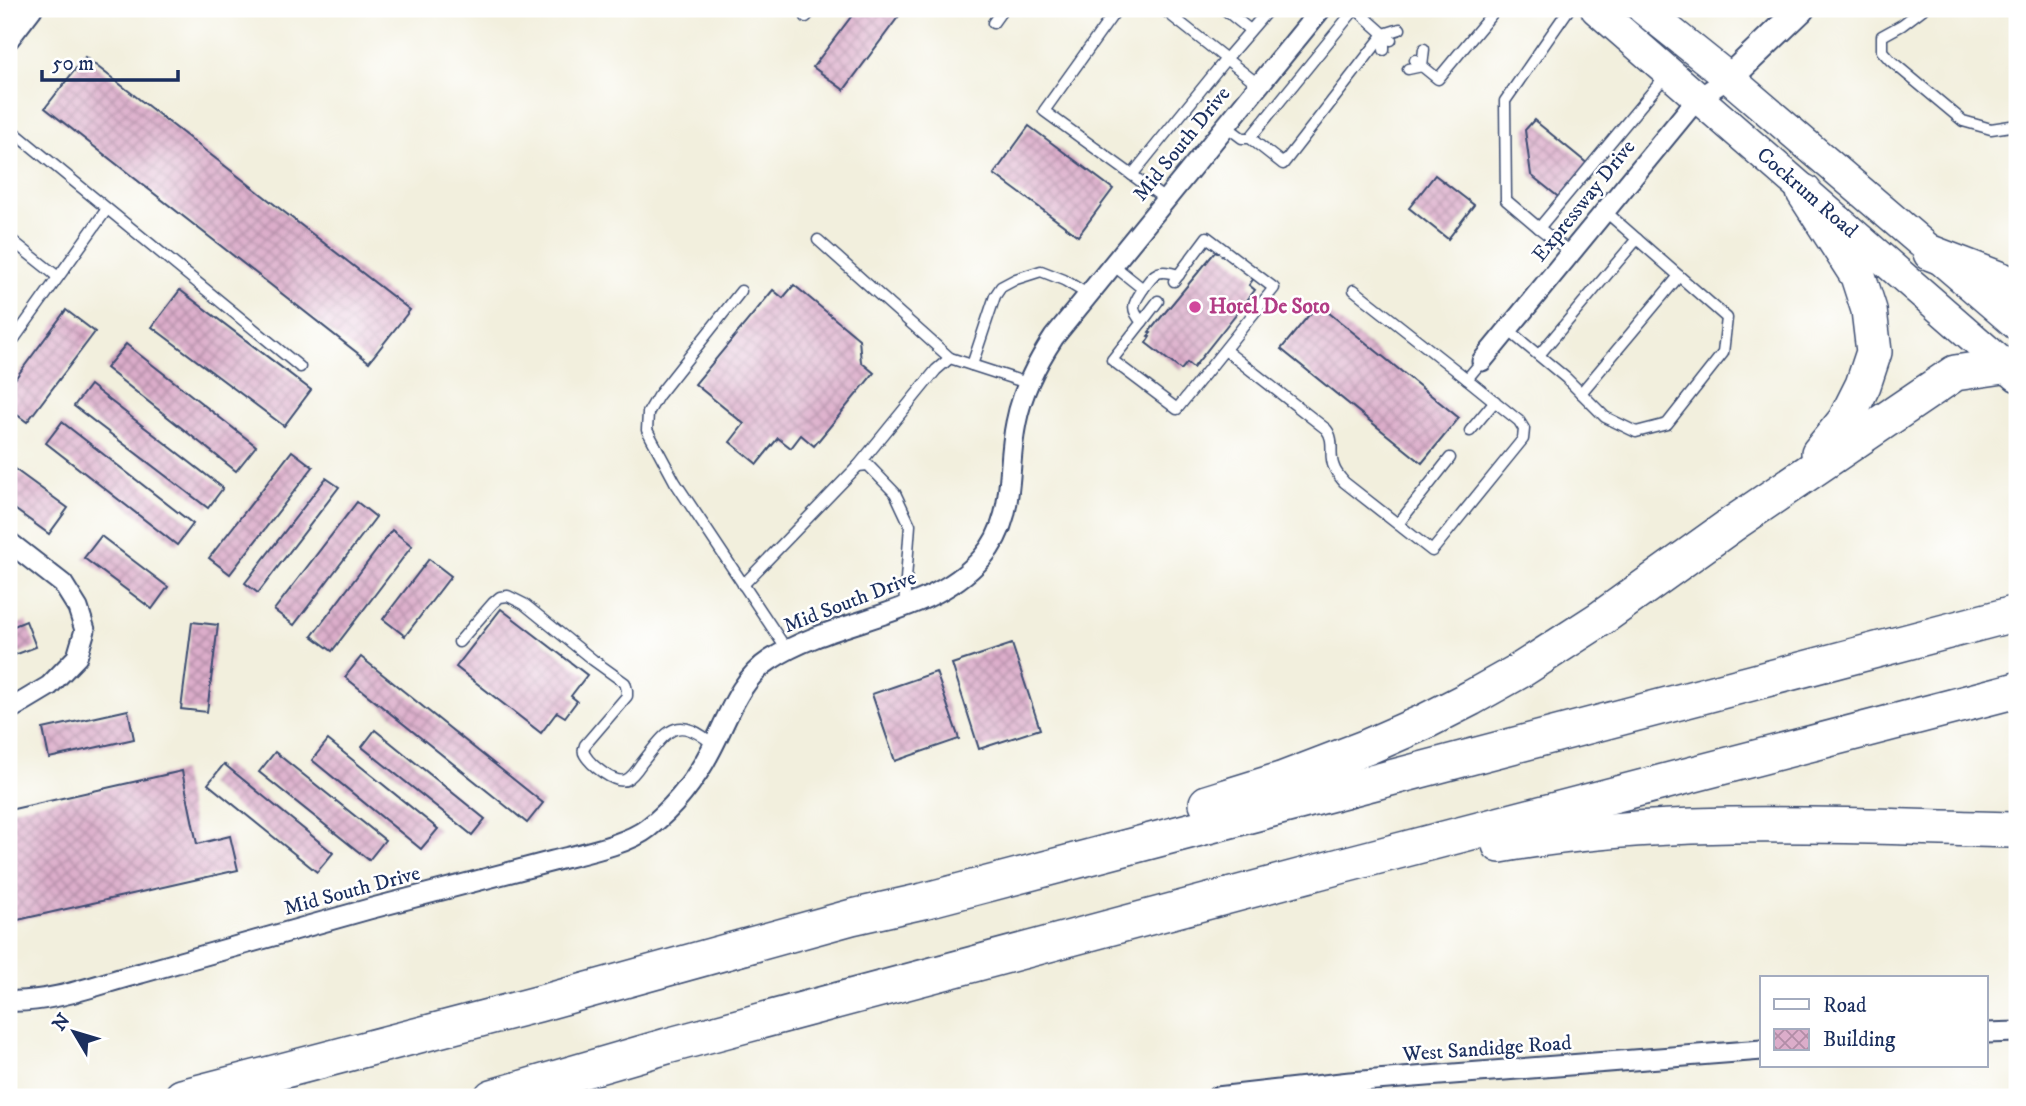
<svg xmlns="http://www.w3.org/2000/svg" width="2026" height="1106" font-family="'IM FELL DW Pica',serif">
	<defs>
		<pattern id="building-cross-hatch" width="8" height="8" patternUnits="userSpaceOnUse" patternTransform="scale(1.75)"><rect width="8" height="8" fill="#dcadca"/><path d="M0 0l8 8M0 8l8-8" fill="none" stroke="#b28da7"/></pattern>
	</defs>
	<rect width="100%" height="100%" fill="#fff"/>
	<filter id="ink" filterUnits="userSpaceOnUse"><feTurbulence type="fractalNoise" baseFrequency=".0143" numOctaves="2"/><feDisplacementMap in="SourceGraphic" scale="14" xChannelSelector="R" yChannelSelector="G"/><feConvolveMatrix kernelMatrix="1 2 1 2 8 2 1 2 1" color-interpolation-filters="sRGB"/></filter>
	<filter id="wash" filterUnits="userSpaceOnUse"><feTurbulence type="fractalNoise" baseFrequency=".00686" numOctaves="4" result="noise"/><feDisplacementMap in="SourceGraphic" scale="28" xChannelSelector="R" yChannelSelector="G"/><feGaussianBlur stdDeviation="1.57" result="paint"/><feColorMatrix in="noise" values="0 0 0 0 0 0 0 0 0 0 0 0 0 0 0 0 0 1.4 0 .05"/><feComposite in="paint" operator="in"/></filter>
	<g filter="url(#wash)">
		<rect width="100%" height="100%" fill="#f2efdd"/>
		<g id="blocks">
			<g fill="url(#building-cross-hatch)">
				<polygon points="857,9 904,9 844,90 813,67"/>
				<polygon points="85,57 410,310 369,362 45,108"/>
				<polygon points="1534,120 1589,165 1561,199 1531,175 1525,130"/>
				<polygon points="1029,126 1113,189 1078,236 994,174"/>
				<polygon points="1435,175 1474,205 1448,239 1409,208"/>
				<polygon points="1219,250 1254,278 1249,285 1255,290 1193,368 1187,363 1181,370 1146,343 1150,337 1148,336 1151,333 1149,332 1158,321 1215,252 1217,253"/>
				<polygon points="794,285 859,339 861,362 874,373 814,446 801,435 791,448 778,438 757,464 730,442 744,424 695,384 773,290 783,298"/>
				<polygon points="180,290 311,390 284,426 152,327"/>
				<polygon points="1318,304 1459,418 1422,463 1281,349"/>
				<polygon points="66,310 95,332 27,422 9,409 9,387"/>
				<polygon points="126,344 256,446 236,471 106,368"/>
				<polygon points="90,385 223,488 208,508 74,406"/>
				<polygon points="62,422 193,524 177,545 46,443"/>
				<polygon points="292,451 313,467 230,574 209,558"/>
				<polygon points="9,465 68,508 49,534 9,505"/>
				<polygon points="326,478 339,487 258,593 245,583"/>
				<polygon points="357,502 376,517 294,625 274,610"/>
				<polygon points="392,530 412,546 332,651 312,636"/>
				<polygon points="101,536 168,587 152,609 84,558"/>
				<polygon points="429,559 451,576 405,636 383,619"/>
				<polygon points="501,609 587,675 571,696 577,701 565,717 557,712 541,733 456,667"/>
				<polygon points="26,621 36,647 9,657 9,628"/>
				<polygon points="192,622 218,625 207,712 181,709"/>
				<polygon points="1012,644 1040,729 979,749 952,664"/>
				<polygon points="361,657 543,803 527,823 345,677"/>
				<polygon points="936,672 959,739 895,761 872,694"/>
				<polygon points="128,710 134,739 49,758 43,729"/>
				<polygon points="375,730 485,819 472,835 362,747"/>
				<polygon points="328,740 438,829 421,849 312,760"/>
				<polygon points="275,752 385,840 369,860 259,772"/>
				<polygon points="224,764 333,853 317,872 208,784"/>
				<polygon points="182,771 197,844 230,836 238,870 9,922 9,810"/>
			</g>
		</g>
	</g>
	<g filter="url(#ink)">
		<use href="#blocks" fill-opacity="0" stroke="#3b4c71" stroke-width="2"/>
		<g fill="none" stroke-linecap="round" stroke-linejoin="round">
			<defs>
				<g id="lane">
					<polyline points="1117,9 1044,111 1132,175 1226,59 1269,9"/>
					<polyline points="1163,9 1259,85"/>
					<polyline points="1224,9 1250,30"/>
					<polyline points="1356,9 1384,34"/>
					<polyline points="1569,9 1505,101 1506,200 1539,228 1571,253"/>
					<polyline points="1923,9 1902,25 1882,36 1882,51 1890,60 1963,121 1991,129 2017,125"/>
					<polyline points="806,17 813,9"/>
					<polyline points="993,23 1003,9"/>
					<polyline points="1384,50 1384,34 1391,40"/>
					<polyline points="1415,60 1422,66 1424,49"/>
					<polyline points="1408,69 1422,66 1438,79 1496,9"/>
					<polyline points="1226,126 1242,138 1250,138 1283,164 1384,34 1400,29"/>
					<polyline points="9,128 300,367"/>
					<polyline points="1250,138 1355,9"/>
					<polyline points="1132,175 1166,200"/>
					<polyline points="1539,228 1668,73"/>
					<polyline points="9,238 58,277"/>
					<polyline points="818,240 950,358"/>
					<path d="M 1113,265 L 1143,289 C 1134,303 1129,308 1142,322 L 1112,360 L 1177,409 L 1274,288 L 1207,237 L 1174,281"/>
					<path d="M 1143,289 C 1156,271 1158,269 1179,275"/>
					<polyline points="1354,290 1467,379"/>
					<polyline points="741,291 658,396 648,413 647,430 675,482 787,650"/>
					<polyline points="1142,322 1158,301"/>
					<polyline points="1508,330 1566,378 1605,417 1636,432 1667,424 1723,353 1727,318 1605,211"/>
					<polyline points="9,346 107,209"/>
					<path d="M 1225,350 L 1326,429 C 1336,441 1328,454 1334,467 C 1336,473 1340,477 1344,482 L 1432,551 L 1523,439 L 1524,429 L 1519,421 L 1467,379 L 1482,361"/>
					<polyline points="1539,355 1637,239"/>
					<polyline points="972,365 995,296 1001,287 1016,279 1041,271 1064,280 1089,295"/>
					<polyline points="1581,393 1679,276"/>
					<polyline points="1470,431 1495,401"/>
					<polyline points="858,466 868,465 895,493 910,525 904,606"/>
					<polyline points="1398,524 1450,458"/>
					<polyline points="743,585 858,466 936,370 950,358 1027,383"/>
					<path d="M 459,642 L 493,603 L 500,597 L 508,596 L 524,604 L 593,660 L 625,683 L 627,690 L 627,696 L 585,745 C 584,750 582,750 585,755 C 591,765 614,784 626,780 C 632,777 637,770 641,764 C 667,732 675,712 714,745"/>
				</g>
				<g id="street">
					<polyline points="9,39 32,9"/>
					<polyline points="1482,361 1697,99 1729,78"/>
					<polyline points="9,542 63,584 78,608 85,630 77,657 49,686 9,710"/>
					<path d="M 9,1001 C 53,1003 98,984 141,973 C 217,952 293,930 369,909 C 430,893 491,877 553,861 C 579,854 627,845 648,828 C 675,807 696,779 711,750 C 728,718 739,680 770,660 C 835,617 929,618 982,558 C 1017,518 1006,470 1016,423 C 1022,391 1036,364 1054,337 L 1321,9"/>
					<polyline points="1986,1033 2017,1032"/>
					<polyline points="1217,1097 1350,1082 1762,1050"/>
				</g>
				<polyline id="secondary" points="1729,78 1801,9"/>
				<g id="primary">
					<path id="s1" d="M 1596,9 L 2017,376"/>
					<polyline points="1643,9 1729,78 2017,325"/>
				</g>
				<g id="highway">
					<polyline points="1804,192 1858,276 1869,310 1874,352 1863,385 1845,421 1819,453"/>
					<polyline points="1931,253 2017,286"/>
					<polyline points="1207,803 1281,780 1367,747 1424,722 1471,698 1521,670 1600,619 1734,523 1955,373 2017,364"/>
					<path d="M 1500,845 C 1671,815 1845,826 2017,830"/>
					<polyline points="182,1097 538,1004 852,917 923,901 2017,613"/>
					<polyline points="492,1097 667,1046 1344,865 2017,690"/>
				</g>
			</defs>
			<use href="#lane" stroke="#3b4c71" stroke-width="13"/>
			<use href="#street" stroke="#3b4c71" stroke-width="23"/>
			<use href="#secondary" stroke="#3b4c71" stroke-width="30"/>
			<use href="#primary" stroke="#3b4c71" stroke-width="33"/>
			<use href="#highway" stroke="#3b4c71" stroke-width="38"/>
			<use href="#lane" stroke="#fff" stroke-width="10"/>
			<use href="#street" stroke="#fff" stroke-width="19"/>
			<use href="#secondary" stroke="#fff" stroke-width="26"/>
			<use href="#primary" stroke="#fff" stroke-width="30"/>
			<use href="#highway" stroke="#fff" stroke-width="35"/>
		</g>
	</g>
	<circle fill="#d1479c" stroke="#fff" stroke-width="2.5" cx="1195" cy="307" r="7"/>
	<g text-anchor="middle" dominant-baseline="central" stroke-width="5" stroke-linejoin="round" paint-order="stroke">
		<g font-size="21" fill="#1b2f5e" stroke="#fff">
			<text transform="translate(1182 144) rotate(-51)">Mid South Drive</text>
			<text stroke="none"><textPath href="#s1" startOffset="280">Cockrum Road</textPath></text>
			<text transform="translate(1584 201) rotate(-51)">Expressway Drive</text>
			<text transform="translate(850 602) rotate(-21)">Mid South Drive</text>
			<text transform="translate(352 891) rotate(-15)">Mid South Drive</text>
			<text transform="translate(1487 1049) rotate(-4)">West Sandidge Road</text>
		</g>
		<g font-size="21" font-weight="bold" fill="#b23c85" stroke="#fff" text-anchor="start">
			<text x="1209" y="307">Hotel De Soto</text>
		</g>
	</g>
	<rect width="2026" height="1106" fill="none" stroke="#fff" stroke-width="35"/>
	<rect x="1760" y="976" width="228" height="91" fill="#ffffff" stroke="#a4acbf" stroke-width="2"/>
	<rect x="1774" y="999" width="35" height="10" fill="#ffffff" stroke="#a4acbf" stroke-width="2"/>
	<text x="1823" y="1012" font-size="21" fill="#1b2f5e">Road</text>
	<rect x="1774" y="1029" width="35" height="21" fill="url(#building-cross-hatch)" stroke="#a4acbf" stroke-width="2"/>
	<text x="1823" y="1046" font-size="21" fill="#1b2f5e">Building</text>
	<g transform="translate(74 1032) rotate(308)" stroke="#ffffff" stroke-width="5" paint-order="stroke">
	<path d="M0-5L12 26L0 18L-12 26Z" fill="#1b2f5e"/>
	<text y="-10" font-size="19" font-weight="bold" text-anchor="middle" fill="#1b2f5e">N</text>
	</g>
	<path d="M42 70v10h136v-10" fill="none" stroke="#1b2f5e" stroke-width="3.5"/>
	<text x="52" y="70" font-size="21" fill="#1b2f5e" stroke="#ffffff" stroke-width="5" paint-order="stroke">50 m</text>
</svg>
